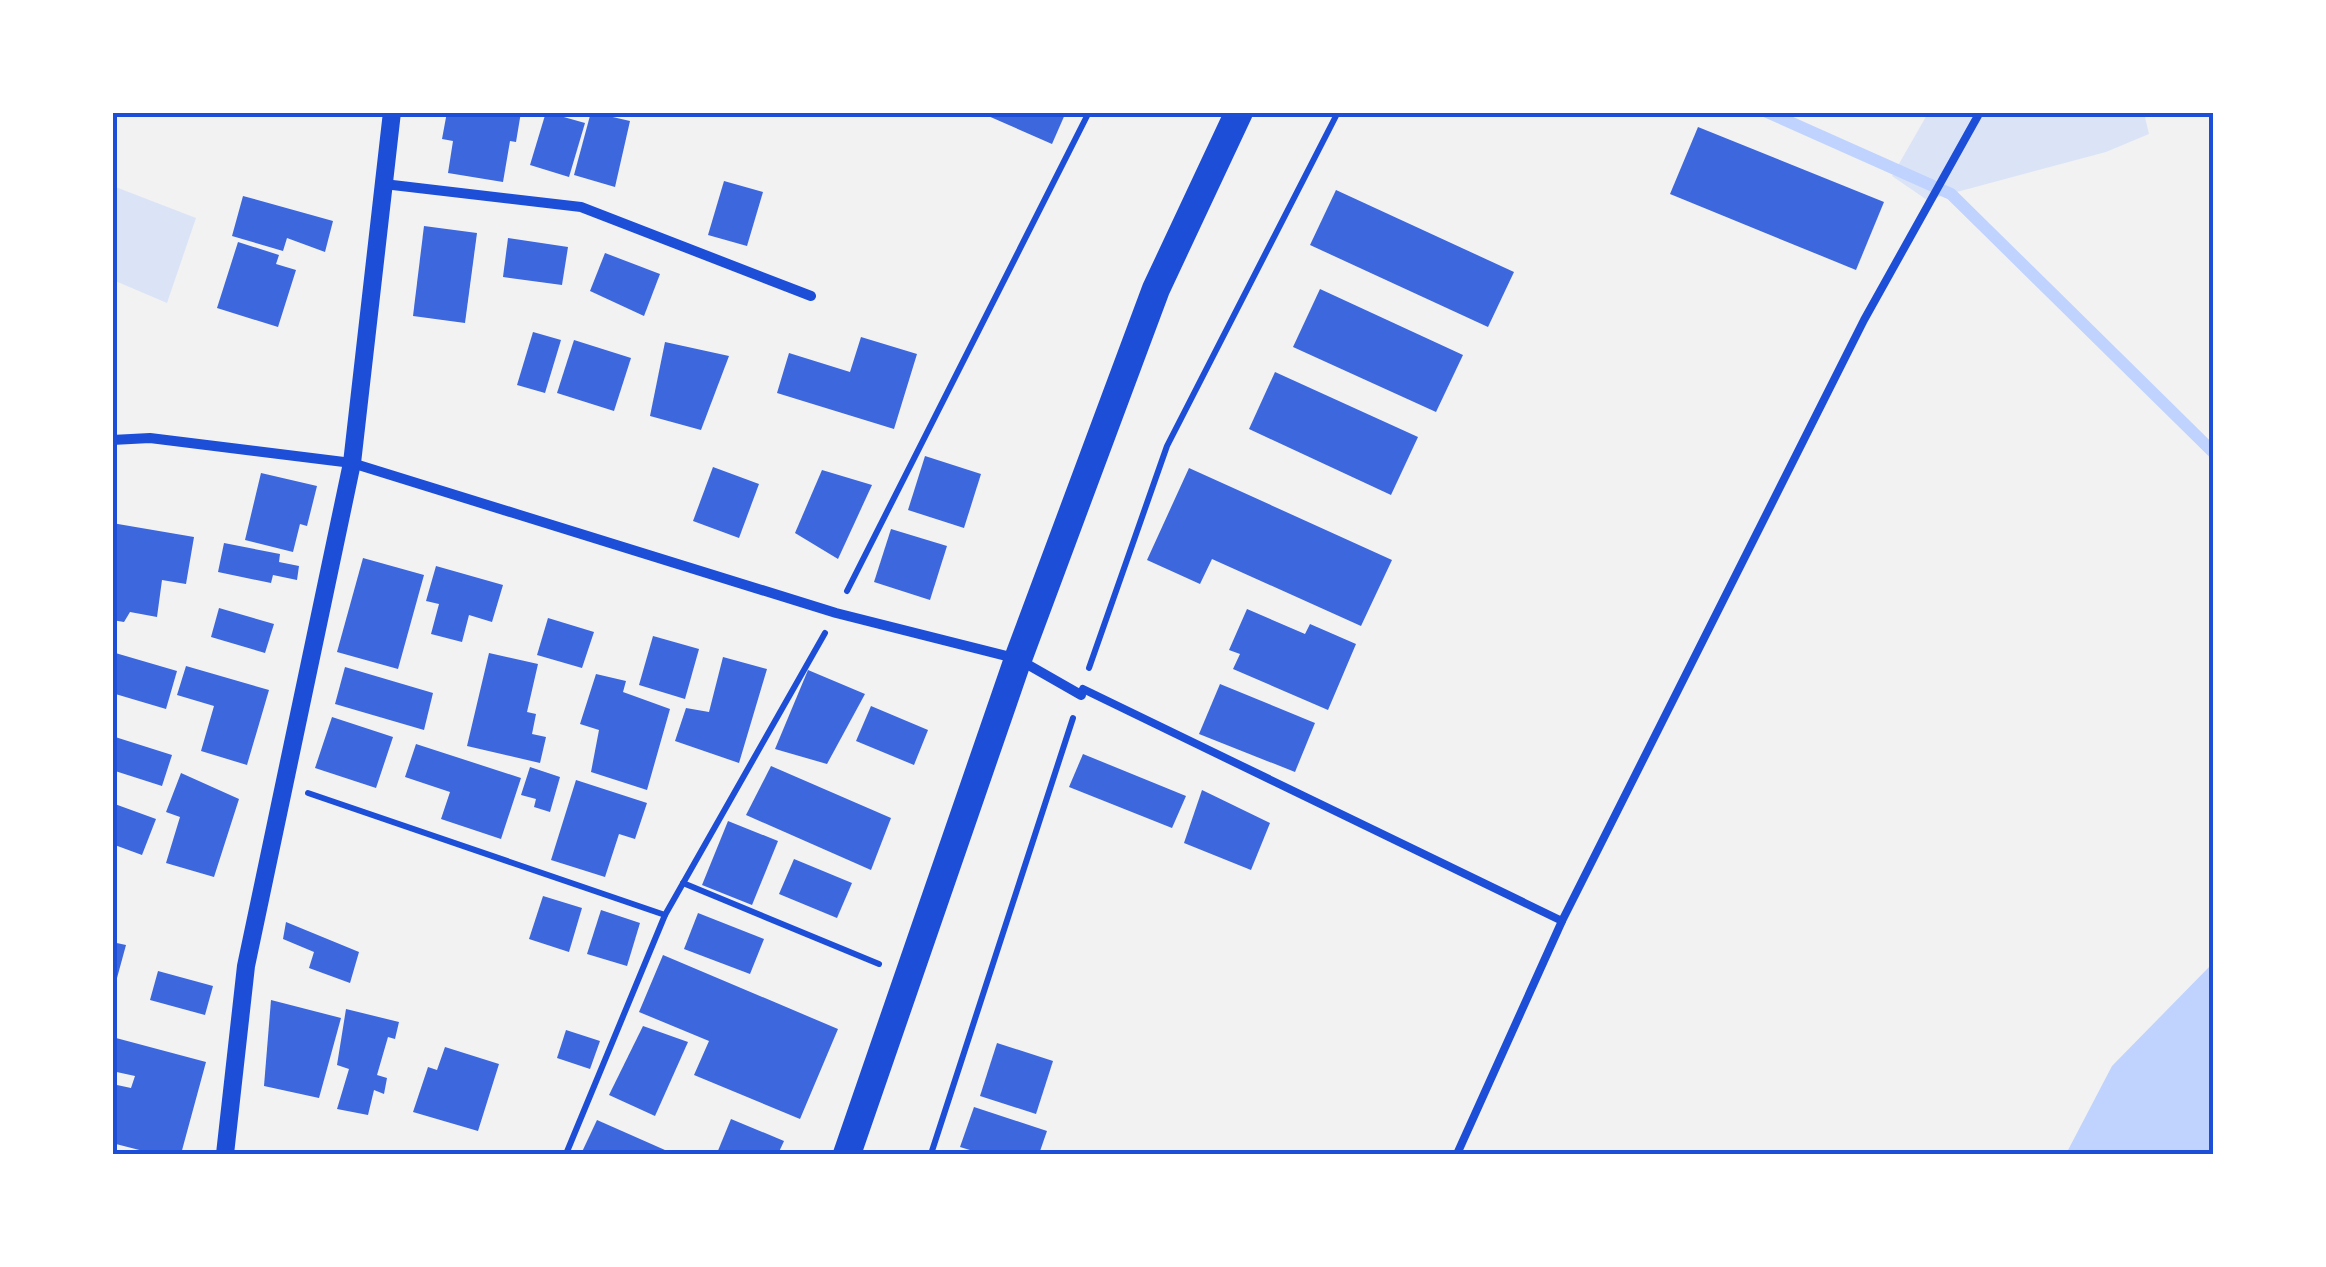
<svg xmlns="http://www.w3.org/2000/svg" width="2326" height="1267" font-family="'Asap Condensed',sans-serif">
	<rect width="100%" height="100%" fill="#f2f2f2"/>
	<g fill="#dbe4f7">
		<polygon points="1928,113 2144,113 2149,134 2106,152 1927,200 1892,176"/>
		<polygon points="113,186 196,218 167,303 113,280"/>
	</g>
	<polygon fill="#bfd3fe" points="2213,963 2213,1154 2066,1154 2112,1066"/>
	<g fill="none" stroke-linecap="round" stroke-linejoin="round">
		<polyline stroke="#bfd3fe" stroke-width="12" points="1767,112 1951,194 2214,453"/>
	</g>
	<g fill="#3d67dc">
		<polygon points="447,112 521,112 516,142 510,141 503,182 448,173 453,141 442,139"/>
		<polygon points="546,112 585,123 569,177 530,165"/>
		<polygon points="591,112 630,121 615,187 574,175"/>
		<polygon points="979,112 1066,112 1052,144"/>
		<polygon points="1698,127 1884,202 1856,270 1670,194"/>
		<polygon points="724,181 763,192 747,246 708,235"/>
		<polygon points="1336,190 1514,272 1488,327 1310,245"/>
		<polygon points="243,196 333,221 325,252 287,238 283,251 232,236"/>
		<polygon points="424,226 477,233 465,323 413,316"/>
		<polygon points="508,238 568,247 562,285 503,277"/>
		<polygon points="238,242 279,255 276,264 296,270 278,327 217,308"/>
		<polygon points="605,253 660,274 644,316 590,291"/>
		<polygon points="1320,289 1463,355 1436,412 1293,347"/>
		<polygon points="533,332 561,340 545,393 517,385"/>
		<polygon points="861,337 917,354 894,429 777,393 789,353 850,372"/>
		<polygon points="574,340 631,358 614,411 557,393"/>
		<polygon points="665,342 729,356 701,430 650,416"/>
		<polygon points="1275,372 1418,437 1391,495 1249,429"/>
		<polygon points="925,456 981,474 964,528 908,510"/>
		<polygon points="713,467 759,484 739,538 693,521"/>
		<polygon points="1189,468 1392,560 1361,626 1212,559 1200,584 1147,560"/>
		<polygon points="822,470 872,485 838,559 795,533"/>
		<polygon points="261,473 317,486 307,526 300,524 293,552 245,540"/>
		<polygon points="112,523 194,537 186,584 162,580 157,617 130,612 124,622 112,620"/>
		<polygon points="891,529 947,546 930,600 874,582"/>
		<polygon points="224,543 280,554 279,562 299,566 297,580 273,575 271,583 218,572"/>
		<polygon points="363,558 424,575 398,669 337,652"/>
		<polygon points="436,566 503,585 492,622 469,615 462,642 431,634 439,604 426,601"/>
		<polygon points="219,608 274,624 265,653 211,637"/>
		<polygon points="1247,609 1305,634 1310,624 1356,644 1328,710 1233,669 1240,654 1229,650"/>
		<polygon points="548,618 594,632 582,668 537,655"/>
		<polygon points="653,636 699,649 685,699 639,685"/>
		<polygon points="112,652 177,671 166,709 112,693"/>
		<polygon points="489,653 538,664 527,712 536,714 532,734 546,737 540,763 467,746"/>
		<polygon points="723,657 767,669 739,763 675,741 686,708 709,712"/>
		<polygon points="186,666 269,690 247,765 201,751 214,706 177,695"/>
		<polygon points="345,667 433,693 424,730 335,704"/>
		<polygon points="808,670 865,694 827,764 775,749"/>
		<polygon points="596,674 626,681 623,692 670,709 647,790 591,772 599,730 580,724"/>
		<polygon points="1220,684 1315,723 1295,772 1199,734"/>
		<polygon points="871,706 928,730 914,765 856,741"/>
		<polygon points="332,717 393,737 376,788 315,768"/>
		<polygon points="112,736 172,755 162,786 112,770"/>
		<polygon points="416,744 521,778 501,839 441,819 450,792 405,777"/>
		<polygon points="1083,754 1186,796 1172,828 1069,787"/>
		<polygon points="771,766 891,818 871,870 746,815"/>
		<polygon points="530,767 560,777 550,812 534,807 536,799 521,795"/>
		<polygon points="181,773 239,799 214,877 166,863 180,817 166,812"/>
		<polygon points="576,780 647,803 635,839 619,834 605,877 551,860"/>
		<polygon points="1202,790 1270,823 1251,870 1184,843"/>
		<polygon points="112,803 156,819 142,855 112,844"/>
		<polygon points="728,821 778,841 752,905 702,885"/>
		<polygon points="794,859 852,883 837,918 779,894"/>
		<polygon points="543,896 582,908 569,952 529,939"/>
		<polygon points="601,910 640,923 627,966 587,954"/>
		<polygon points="698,913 764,939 750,974 684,949"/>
		<polygon points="286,922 359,952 350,983 309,968 314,952 283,939"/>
		<polygon points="112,942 126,945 114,989 112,989"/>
		<polygon points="663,955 838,1029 800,1119 694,1075 709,1041 639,1012"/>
		<polygon points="158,971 213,986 205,1015 150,1000"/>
		<polygon points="271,1000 341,1018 319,1098 264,1086"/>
		<polygon points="346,1009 399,1022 395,1039 388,1037 377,1075 387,1078 384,1094 374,1090 368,1115 337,1109 349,1069 337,1065"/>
		<polygon points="643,1026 688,1042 655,1116 609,1095"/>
		<polygon points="566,1030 600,1041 590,1069 557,1058"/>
		<polygon points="116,1038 206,1062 181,1154 155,1154 112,1143 112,1103 117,1085 131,1088 135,1076 112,1071"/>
		<polygon points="997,1043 1053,1061 1036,1114 980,1096"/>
		<polygon points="445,1047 499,1064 478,1131 413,1112 428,1067 437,1070"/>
		<polygon points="974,1107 1047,1131 1039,1154 983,1154 960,1147"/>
		<polygon points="731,1119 784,1141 778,1154 717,1153"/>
		<polygon points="597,1120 674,1154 581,1154"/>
	</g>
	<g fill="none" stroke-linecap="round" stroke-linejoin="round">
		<g stroke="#1d4ed8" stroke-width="6">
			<polyline points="847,591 1089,112"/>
			<polyline points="1089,668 1167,446 1338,112"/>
			<polyline points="308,793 665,915"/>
			<polyline points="683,883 879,964"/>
			<polyline points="566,1154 665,915 825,633"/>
			<polyline points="931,1154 1073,718"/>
		</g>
		<g stroke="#1d4ed8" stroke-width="8">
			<polyline points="1083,689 1562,921 1864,320 1980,112"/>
			<polyline points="1457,1154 1562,921"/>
		</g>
		<g stroke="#1d4ed8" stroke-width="10">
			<polyline points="384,184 581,207 811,296"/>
			<polyline points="112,440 150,438 352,463 836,613 1018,659 1081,695"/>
		</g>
		<polyline stroke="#1d4ed8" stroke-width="18" points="225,1154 246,966 352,463 392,112"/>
		<polyline stroke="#1d4ed8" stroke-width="28" points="847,1154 1018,659 1156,289 1239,112"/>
	</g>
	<rect width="2326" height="1267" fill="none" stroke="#ffffff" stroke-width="230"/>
	<rect x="115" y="115" width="2096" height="1037" fill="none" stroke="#1d4ed8" stroke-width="4"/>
</svg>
